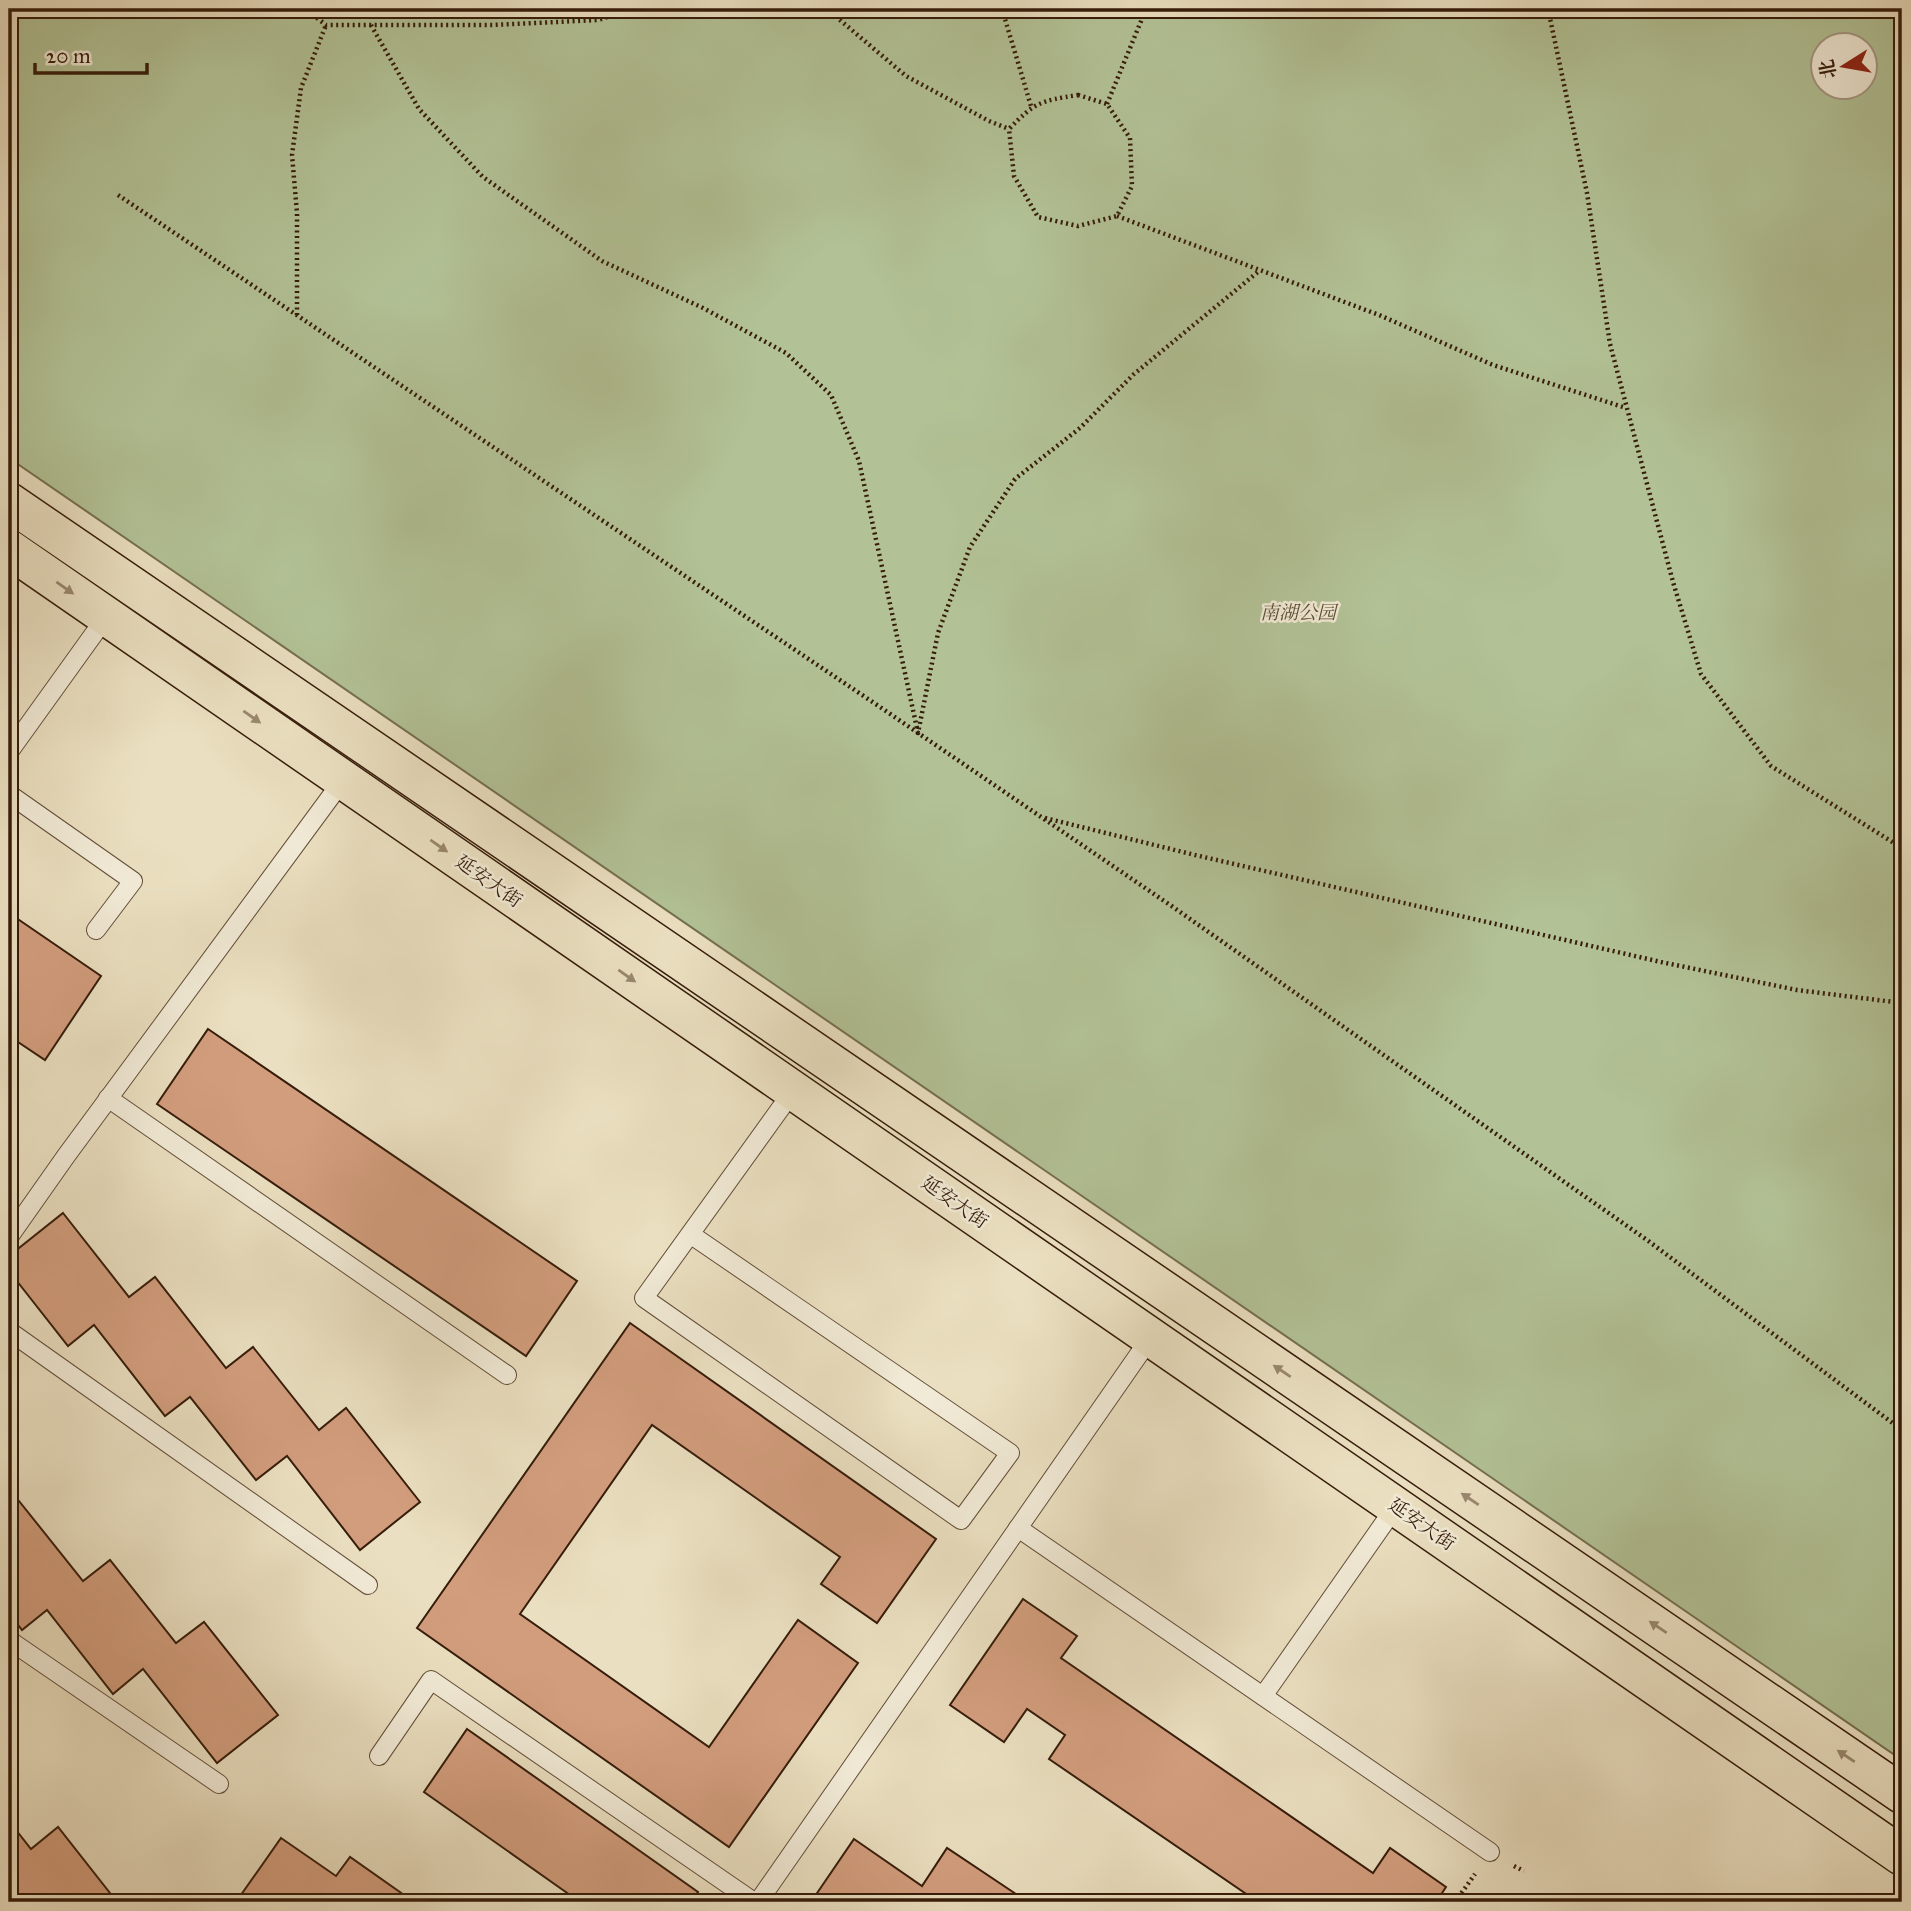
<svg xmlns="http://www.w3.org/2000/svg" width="1911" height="1911" font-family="'IM FELL Great Primer','Noto Serif SC',serif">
	<rect width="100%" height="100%" fill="#eadfc0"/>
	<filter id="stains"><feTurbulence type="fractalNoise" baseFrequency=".00286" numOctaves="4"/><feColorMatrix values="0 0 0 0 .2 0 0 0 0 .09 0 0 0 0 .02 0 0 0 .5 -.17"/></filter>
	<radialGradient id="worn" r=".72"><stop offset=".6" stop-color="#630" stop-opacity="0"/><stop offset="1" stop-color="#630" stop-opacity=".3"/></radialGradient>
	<path fill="#b2c296" stroke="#746f50" stroke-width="2" fill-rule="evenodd" d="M 9,9 L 1902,9 L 1902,1760 L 9,458 ZM 1824,46 L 1866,46 L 1866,88 L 1824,88 Z"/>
	<g fill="#d29d7d" stroke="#361c0a" stroke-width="2">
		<polygon points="9,913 101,976 45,1060 9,1036"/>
		<polygon points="208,1029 577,1281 526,1356 157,1104"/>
		<polygon points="63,1213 129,1297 155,1277 226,1368 253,1347 319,1430 346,1408 420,1502 360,1550 287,1456 256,1480 190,1397 165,1416 94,1325 68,1346 9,1271 9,1256"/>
		<polygon points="630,1323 936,1539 877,1623 821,1584 840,1557 652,1425 520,1614 709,1747 798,1620 858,1663 729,1847 417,1628"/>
		<polygon points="11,1491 83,1581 110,1560 176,1643 204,1622 278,1715 217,1763 143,1669 113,1694 47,1610 22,1630 9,1613 9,1493"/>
		<polygon points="1023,1599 1077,1636 1061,1658 1373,1873 1390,1848 1446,1887 1436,1902 1307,1902 1303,1899 1300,1902 1258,1902 1049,1759 1065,1735 1027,1709 1004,1742 950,1705"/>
		<polygon points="467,1729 698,1892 691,1902 580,1902 424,1792"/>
		<polygon points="9,1821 31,1849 58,1827 117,1902 19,1902 9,1889"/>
		<polygon points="281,1838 336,1876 350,1857 414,1902 236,1902"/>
		<polygon points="854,1839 922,1886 947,1848 1028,1902 811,1902"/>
	</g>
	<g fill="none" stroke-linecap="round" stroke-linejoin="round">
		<defs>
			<g id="service">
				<polyline points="9,752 106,617"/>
				<polyline points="9,794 133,881 96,930"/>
				<polyline points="108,1098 507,1375"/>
				<polyline points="690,1234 1010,1453 961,1520 644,1298 793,1091"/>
				<polyline points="9,1237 66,1156 343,780"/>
				<polyline points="9,1331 368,1585"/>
				<polyline points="1018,1528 1490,1852"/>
				<polyline points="9,1640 219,1784"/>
				<polyline points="1263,1696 1396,1506"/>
				<polyline points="379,1756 431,1680 754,1902"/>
				<polyline points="758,1902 1151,1337"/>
			</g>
			<g id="primary">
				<polyline points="9,502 1902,1794"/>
				<polyline points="9,549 1902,1856"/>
			</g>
		</defs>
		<use href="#service" stroke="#634d38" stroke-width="20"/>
		<use href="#primary" stroke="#361c0a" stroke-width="41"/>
		<g stroke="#361c0a" stroke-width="4.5" stroke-dasharray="2 3.5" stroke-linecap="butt">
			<polyline points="827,9 906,76 989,121 1009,129"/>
			<polyline points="1002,9 1031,106"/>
			<polyline points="1548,9 1587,193 1610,344 1673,582 1701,674 1771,766 1902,848"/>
			<polyline points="308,11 326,25 493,25 598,20 632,9"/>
			<polyline points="371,25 419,109 483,177 602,261 703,308 786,353 831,395 859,461 918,733 938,633 970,547 1015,479 1080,428 1134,374 1259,271"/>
			<path d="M 1078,95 L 1107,104 L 1130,138 L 1132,186 L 1117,216 L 1078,226 L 1038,217 L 1014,176 L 1009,129 C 1035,102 1040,101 1078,95 Z"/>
			<polyline points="1107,104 1146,9"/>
			<polyline points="118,195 880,707 1173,907 1647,1240 1902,1430"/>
			<polyline points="1117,216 1379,315 1493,365 1626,408"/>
			<polyline points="297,315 297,213 292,155 301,88 326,25"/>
			<polyline points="1045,818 1195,855 1661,962 1797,990 1902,1003"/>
			<polyline points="1514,1866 1524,1871"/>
			<polyline points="1455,1902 1475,1874"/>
		</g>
		<use href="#service" stroke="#f1ead6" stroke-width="18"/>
		<use href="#primary" stroke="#eadfc0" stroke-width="38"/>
	</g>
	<defs><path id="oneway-solid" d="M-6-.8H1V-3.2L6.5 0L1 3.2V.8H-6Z" transform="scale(1.75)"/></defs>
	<g fill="#99876e">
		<use href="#oneway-solid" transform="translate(65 588) rotate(35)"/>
		<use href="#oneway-solid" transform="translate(252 717) rotate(35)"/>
		<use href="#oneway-solid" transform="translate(439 846) rotate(35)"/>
		<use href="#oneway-solid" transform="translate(627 976) rotate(35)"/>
		<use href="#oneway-solid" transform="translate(1282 1371) rotate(-146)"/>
		<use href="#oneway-solid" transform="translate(1470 1499) rotate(-146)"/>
		<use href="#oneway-solid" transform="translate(1658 1627) rotate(-146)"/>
		<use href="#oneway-solid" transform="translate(1846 1756) rotate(-146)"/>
	</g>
	<g text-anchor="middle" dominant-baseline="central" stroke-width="5" stroke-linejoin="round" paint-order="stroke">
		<g font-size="19" font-style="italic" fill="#5b4e34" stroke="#f1ead6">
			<text x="1298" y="612">南湖公园</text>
		</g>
		<g font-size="19" fill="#361c0a" stroke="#f1ead6">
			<text transform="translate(489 881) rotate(35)">延安大街</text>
			<text transform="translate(955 1202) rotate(35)">延安大街</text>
			<text transform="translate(1422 1524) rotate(35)">延安大街</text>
		</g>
	</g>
	<rect width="1911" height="1911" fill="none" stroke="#eadfc0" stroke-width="35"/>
	<rect x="10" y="10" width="1890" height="1890" fill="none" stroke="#361c0a" stroke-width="3.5"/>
	<rect x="18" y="18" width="1876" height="1876" fill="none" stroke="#361c0a" stroke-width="2"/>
	<g transform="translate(1844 66) rotate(259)"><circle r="33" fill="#f1ead6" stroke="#a69884" stroke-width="2"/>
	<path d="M0-5L12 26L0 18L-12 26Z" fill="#8f2418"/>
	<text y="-10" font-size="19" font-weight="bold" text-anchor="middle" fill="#361c0a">北</text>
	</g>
	<path d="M35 63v10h112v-10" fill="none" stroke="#361c0a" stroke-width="3.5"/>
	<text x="46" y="63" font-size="21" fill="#361c0a" stroke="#f1ead6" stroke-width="5" paint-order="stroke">20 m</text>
	<rect width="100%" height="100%" filter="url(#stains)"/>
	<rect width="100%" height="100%" fill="url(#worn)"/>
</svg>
